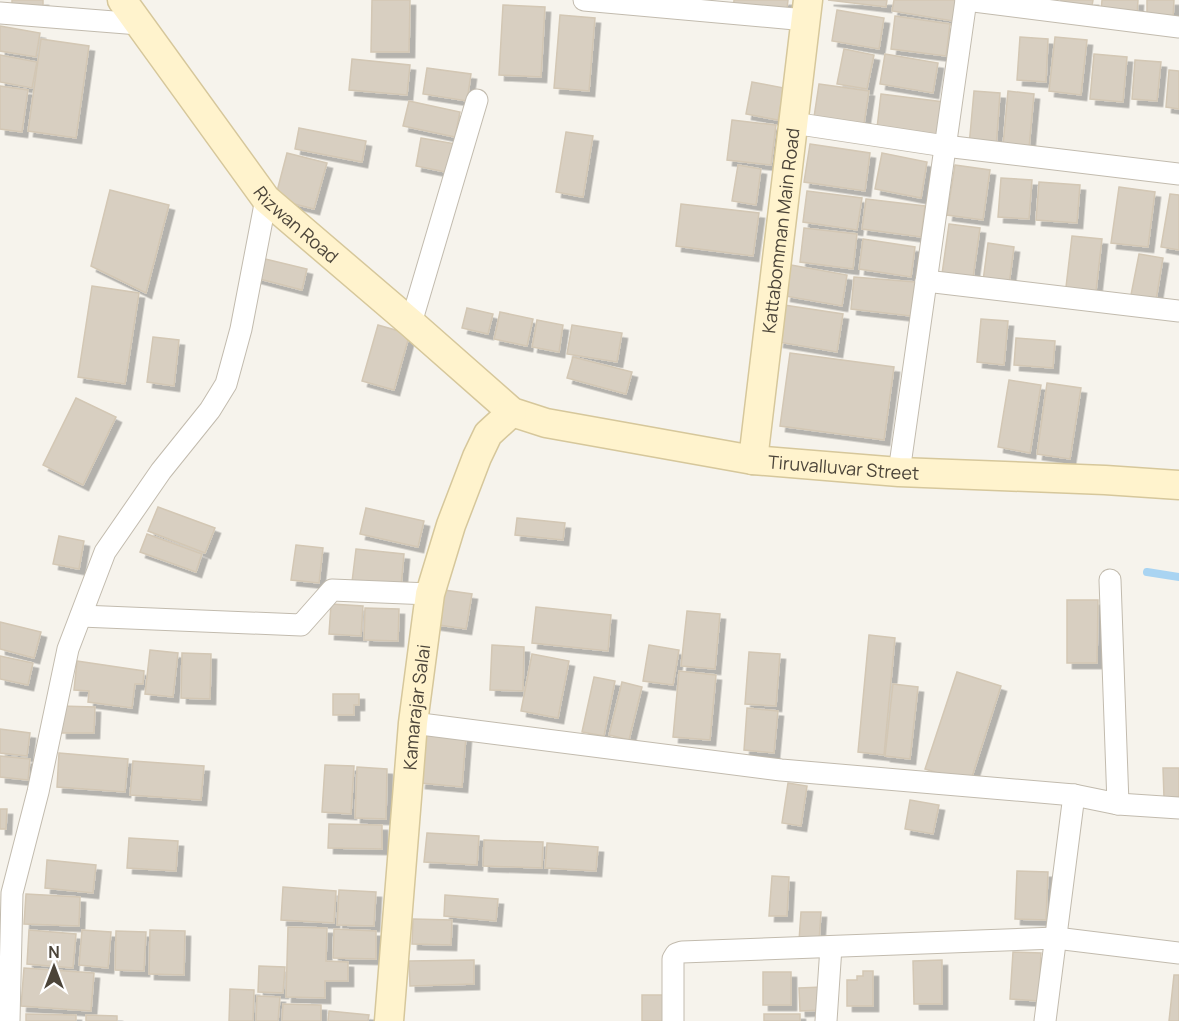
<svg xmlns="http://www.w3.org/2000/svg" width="1179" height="1021" font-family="Manrope,sans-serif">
	<defs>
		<filter id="shadow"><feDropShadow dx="5.5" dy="5.5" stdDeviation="0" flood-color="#0004"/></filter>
	</defs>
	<rect width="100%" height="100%" fill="#f6f3ec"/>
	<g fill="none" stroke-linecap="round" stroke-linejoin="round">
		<polyline stroke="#a9d4f2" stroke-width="8" points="1147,572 1179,577"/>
	</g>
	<g fill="#d8cfc1" stroke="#d3c7b4" stroke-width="1.5" filter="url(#shadow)">
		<polygon points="12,0 43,0 43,11 12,12"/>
		<polygon points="372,0 410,0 409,52 371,52"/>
		<polygon points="734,0 788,0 786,16 733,12"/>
		<polygon points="828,0 887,0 886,7"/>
		<polygon points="894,0 957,0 953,21 892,11"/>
		<polygon points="1061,0 1093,0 1091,12 1060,9"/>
		<polygon points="1102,0 1138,0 1137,16 1101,13"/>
		<polygon points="1147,0 1174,0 1173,18 1147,17"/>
		<polygon points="503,5 545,7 541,77 499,75"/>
		<polygon points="837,10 884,18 879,49 832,41"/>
		<polygon points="560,15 595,18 589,91 554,88"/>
		<polygon points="895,16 950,24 946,56 891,49"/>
		<polygon points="0,26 40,33 36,57 0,51"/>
		<polygon points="1020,37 1048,39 1046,82 1017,80"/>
		<polygon points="1055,37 1087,40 1081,95 1049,91"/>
		<polygon points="41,39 89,46 76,138 28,131"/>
		<polygon points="844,49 874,55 867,89 837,84"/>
		<polygon points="885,54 938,63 933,93 880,84"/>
		<polygon points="1094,54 1127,57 1123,102 1090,99"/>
		<polygon points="0,55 37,62 32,88 0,82"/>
		<polygon points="352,59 410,65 407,95 349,90"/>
		<polygon points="1135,60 1161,62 1157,101 1132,99"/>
		<polygon points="427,68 471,74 467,101 423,94"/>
		<polygon points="1169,70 1179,71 1179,109 1166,107"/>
		<polygon points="752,82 784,88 778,120 746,114"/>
		<polygon points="819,84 869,91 864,124 814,117"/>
		<polygon points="0,86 28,90 22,132 0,129"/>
		<polygon points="974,91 1000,93 996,149 969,146"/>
		<polygon points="1008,91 1034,94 1029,148 1003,145"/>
		<polygon points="881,94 944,102 940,136 877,128"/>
		<polygon points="409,101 460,112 455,137 403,126"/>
		<polygon points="732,120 776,125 771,165 727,160"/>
		<polygon points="299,128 366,141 362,162 295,149"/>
		<polygon points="566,132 593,136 583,197 556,192"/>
		<polygon points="421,138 456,144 451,173 416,166"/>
		<polygon points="810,144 870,153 865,191 804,182"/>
		<polygon points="287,153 327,163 314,209 275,199"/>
		<polygon points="882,153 927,162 921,198 875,189"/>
		<polygon points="738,165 761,169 756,205 732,201"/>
		<polygon points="955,165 990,170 983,220 947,215"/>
		<polygon points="1001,178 1032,180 1029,219 998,217"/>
		<polygon points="1039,182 1080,185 1077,223 1036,220"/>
		<polygon points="1119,187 1155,192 1148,247 1111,243"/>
		<polygon points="110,190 169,205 146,293 91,266"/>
		<polygon points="807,191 862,198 857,230 803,222"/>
		<polygon points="1170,194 1179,195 1179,250 1161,247"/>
		<polygon points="866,199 925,206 921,237 862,229"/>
		<polygon points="681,204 759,213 753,256 676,246"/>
		<polygon points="949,224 980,228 973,278 942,274"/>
		<polygon points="804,228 857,234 853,269 800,262"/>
		<polygon points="1072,236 1102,239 1096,291 1066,287"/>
		<polygon points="863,239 915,247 911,277 859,269"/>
		<polygon points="988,243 1014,247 1009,285 983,281"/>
		<polygon points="1139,254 1163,258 1156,300 1131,295"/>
		<polygon points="257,257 307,269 302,290 252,277"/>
		<polygon points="791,265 847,275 842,306 785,296"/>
		<polygon points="854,277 915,282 911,316 851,309"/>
		<polygon points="92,286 139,293 125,384 78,377"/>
		<polygon points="784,305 843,314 837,352 778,342"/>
		<polygon points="467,308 493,314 488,334 462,328"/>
		<polygon points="500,312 533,319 527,346 494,339"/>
		<polygon points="981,319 1008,321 1004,365 977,362"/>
		<polygon points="537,320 563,325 559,352 532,347"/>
		<polygon points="378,325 399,331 408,340 394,390 362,381"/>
		<polygon points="572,325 622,333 617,362 567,354"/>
		<polygon points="153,337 179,340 174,386 147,382"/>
		<polygon points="1016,338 1055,341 1053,368 1014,365"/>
		<polygon points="790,353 894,367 884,440 780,426"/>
		<polygon points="573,357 632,372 626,394 567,378"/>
		<polygon points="1009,380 1041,385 1030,453 998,447"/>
		<polygon points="1047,383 1081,388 1070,459 1037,454"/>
		<polygon points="76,398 116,417 83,485 43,465"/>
		<polygon points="158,507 215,528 205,553 148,531"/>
		<polygon points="366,508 424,521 418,547 360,534"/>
		<polygon points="517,518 565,523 563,540 515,535"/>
		<polygon points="147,534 202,554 196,572 140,552"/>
		<polygon points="59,536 84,541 79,569 53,564"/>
		<polygon points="296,545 323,548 319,583 291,580"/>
		<polygon points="356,549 404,554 401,587 352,582"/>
		<polygon points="437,589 472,594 466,629 432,624"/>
		<polygon points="1067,600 1098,600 1097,663 1067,663"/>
		<polygon points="331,604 363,606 361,636 329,634"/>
		<polygon points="536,607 611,615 608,651 532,643"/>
		<polygon points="365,608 399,609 398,641 364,640"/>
		<polygon points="687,611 720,614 715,669 681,666"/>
		<polygon points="0,622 41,632 34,658 0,649"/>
		<polygon points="869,635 895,638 884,755 858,752"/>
		<polygon points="492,645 524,647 523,691 490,690"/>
		<polygon points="649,645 679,650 673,685 643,681"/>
		<polygon points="150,650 178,653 173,697 145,694"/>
		<polygon points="749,652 780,654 776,706 745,704"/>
		<polygon points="182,653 211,654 210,699 181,698"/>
		<polygon points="532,654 569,661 558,718 521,711"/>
		<polygon points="0,656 33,663 28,685 0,679"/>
		<polygon points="77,661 144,671 143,684 135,684 132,708 88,702 89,691 74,690"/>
		<polygon points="679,671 716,675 710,740 673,737"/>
		<polygon points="957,672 1001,686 970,783 925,769"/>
		<polygon points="594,677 615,681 604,736 582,732"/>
		<polygon points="622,682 642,687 629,740 609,735"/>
		<polygon points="893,684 918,687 910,759 885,756"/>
		<polygon points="333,694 359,694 359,705 354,705 354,715 333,715"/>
		<polygon points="61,706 95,707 94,733 61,733"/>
		<polygon points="747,708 778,711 774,753 744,750"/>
		<polygon points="0,729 30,733 27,756 0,753"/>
		<polygon points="424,733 466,736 462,787 420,783"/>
		<polygon points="59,753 128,759 125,792 57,787"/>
		<polygon points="0,756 30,759 28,780 0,777"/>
		<polygon points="133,761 204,766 201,800 130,795"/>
		<polygon points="325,765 354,766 351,814 322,812"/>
		<polygon points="357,767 387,769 386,819 355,818"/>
		<polygon points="1163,768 1179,768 1179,797 1164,798"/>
		<polygon points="788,783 807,786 801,826 782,823"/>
		<polygon points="910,800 939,805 933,834 905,829"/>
		<polygon points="0,809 7,809 6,829 0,829"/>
		<polygon points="329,824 382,825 382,849 328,848"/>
		<polygon points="427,833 479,836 477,865 424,862"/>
		<polygon points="129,838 178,841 176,871 127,868"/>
		<polygon points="484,840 543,842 542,868 483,866"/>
		<polygon points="547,843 598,847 596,871 545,868"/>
		<polygon points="47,860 96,865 93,893 45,888"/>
		<polygon points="1017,871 1048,872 1046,920 1015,919"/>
		<polygon points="772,876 789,877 787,916 769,916"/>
		<polygon points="283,887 336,891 334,923 281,920"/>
		<polygon points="339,890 376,892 374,926 337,925"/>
		<polygon points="26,894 80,897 79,926 24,924"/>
		<polygon points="445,895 498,899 496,921 444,916"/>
		<polygon points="801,912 821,912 819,942 799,941"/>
		<polygon points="413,919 452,920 451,945 412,944"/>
		<polygon points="288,927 327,928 326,961 348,962 348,981 325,981 325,998 286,997"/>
		<polygon points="334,929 376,931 376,959 333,958"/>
		<polygon points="29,930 76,934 73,968 27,964"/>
		<polygon points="82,930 111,932 108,968 79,965"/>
		<polygon points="150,930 185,931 184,975 149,974"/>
		<polygon points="116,931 146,932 144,971 115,970"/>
		<polygon points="1013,952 1041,953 1039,1001 1010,999"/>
		<polygon points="474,960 474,984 410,986 409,961"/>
		<polygon points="942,960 942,1004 914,1004 913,961"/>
		<polygon points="259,966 285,967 283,993 258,992"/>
		<polygon points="24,968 94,973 91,1011 21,1006"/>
		<polygon points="863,971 873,971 873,1006 847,1006 847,980 857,980 857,976 863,976"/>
		<rect x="763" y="972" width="28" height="33"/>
		<polygon points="1174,975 1179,975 1179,1021 1169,1021"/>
		<polygon points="822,987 823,1010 800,1011 799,988"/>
		<polygon points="230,989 254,990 253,1021 229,1021"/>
		<polygon points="642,995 663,995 664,1021 642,1021"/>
		<polygon points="257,996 280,997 278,1021 256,1021"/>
		<polygon points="283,1004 321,1005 321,1021 282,1021"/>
		<polygon points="329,1011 369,1015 368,1021 328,1021"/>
		<polygon points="26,1014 76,1015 76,1021 26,1021"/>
		<rect x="764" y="1014" width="36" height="7"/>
		<polygon points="86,1015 117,1016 117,1021 86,1021"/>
	</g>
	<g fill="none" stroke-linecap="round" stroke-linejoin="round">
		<defs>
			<g id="street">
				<polyline points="584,0 806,20"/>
				<polyline points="966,0 1179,27"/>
				<polyline points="0,13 139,24"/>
				<polyline points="793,123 945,146 1179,174"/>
				<polyline points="926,281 1179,311"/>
				<polyline points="411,323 477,100"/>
				<polyline points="899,472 966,0"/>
				<polyline points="81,616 301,625 332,590 430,594"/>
				<polyline points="413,723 781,770 1074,795 1118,804 1110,580"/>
				<polyline points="1118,804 1179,808"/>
				<polyline points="9,1021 12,893 38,792 68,649 105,552 161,471 210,410 226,384 241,329 266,199"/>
				<polyline points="673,1021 673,959 676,954 682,952 1056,938 1179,953"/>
				<polyline points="826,1021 831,947"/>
				<polyline points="1045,1021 1074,795"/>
			</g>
			<g id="secondary">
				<path id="s1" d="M 122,0 L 266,199 L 411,323 L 512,412 L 546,423 L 753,460 L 899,472 L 1105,480 L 1179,485"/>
				<path id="s2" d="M 753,460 L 808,0"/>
				<path id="s3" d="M 389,1021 L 413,723 L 430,594 L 451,525 L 477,457 L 488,434 L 512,412"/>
			</g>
		</defs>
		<use href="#street" stroke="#c2bbae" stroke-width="23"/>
		<use href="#secondary" stroke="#d6c79b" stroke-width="31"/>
		<use href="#street" stroke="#fff" stroke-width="21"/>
		<use href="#secondary" stroke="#fff3cd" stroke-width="28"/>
	</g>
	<g text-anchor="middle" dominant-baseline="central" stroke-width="4.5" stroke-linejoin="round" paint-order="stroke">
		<g font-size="18" fill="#4b4439" stroke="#fff">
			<text stroke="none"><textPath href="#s1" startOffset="285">Rizwan Road</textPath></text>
			<text stroke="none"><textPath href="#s2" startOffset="231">Kattabomman Main Road</textPath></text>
			<text stroke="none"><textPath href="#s1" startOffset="908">Tiruvalluvar Street</textPath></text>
			<text stroke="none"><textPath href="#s3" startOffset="315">Kamarajar Salai</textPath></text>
		</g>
	</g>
	<g transform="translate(54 967)" stroke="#ffffff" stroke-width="4.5" paint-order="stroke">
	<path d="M0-4.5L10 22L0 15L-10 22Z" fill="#4b4439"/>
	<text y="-9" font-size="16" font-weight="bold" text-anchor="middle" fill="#4b4439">N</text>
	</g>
</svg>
